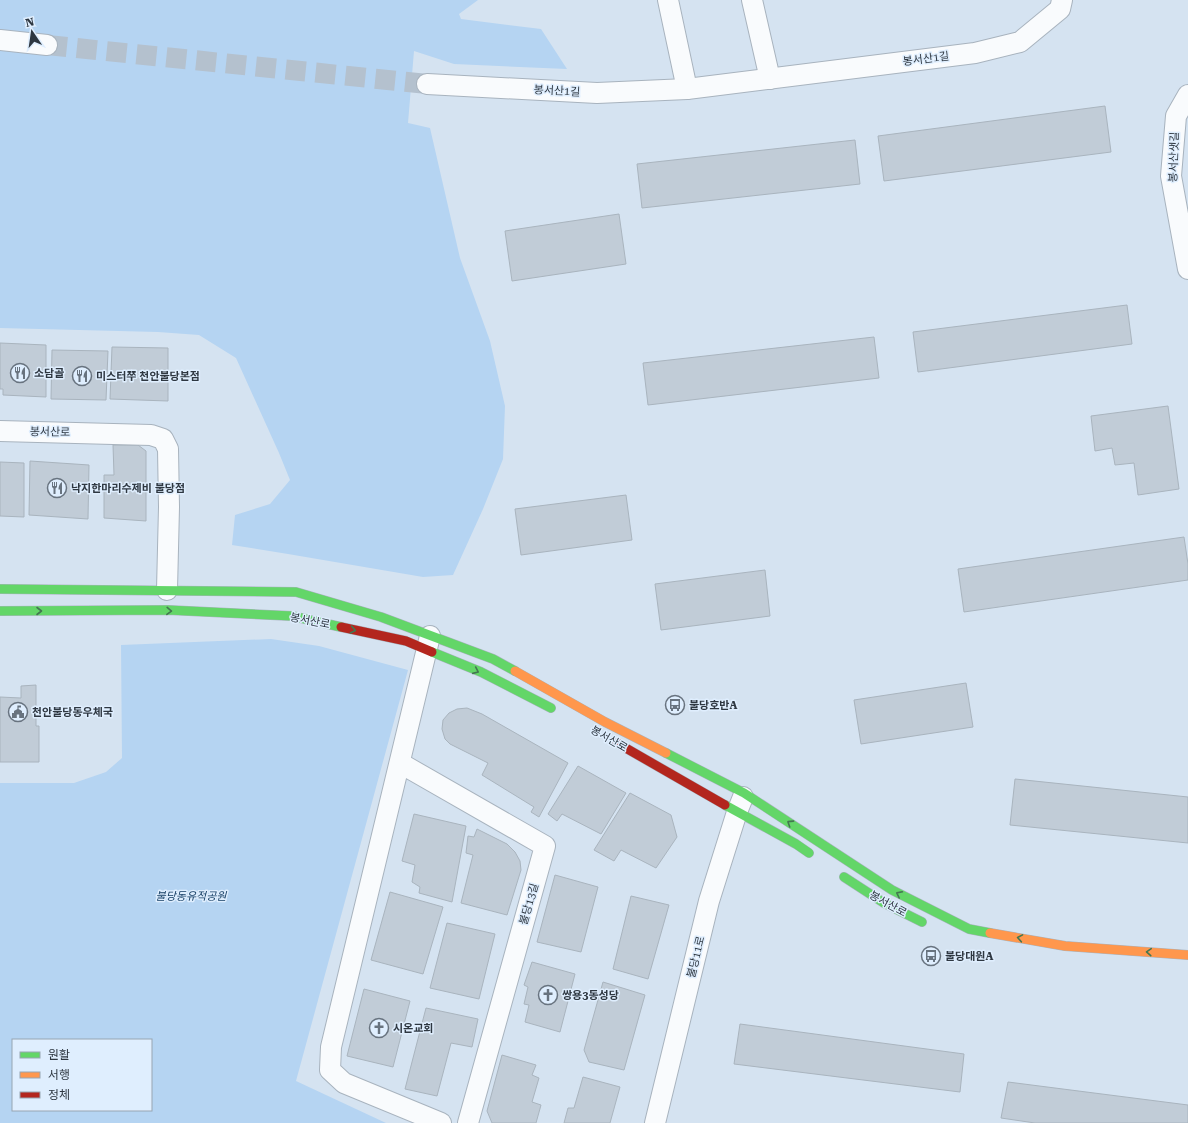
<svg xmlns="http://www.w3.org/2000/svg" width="1188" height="1123" font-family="'Roboto Serif','Noto Sans KR',serif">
	<rect width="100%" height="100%" fill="#d5e3f1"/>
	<g fill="#b5d4f2" fill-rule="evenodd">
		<polygon points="0,0 478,0 459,14 461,19 541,29 567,69 454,64 414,51 408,123 430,128 460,258 490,341 505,406 503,459 483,509 453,575 423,577 288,554 232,545 235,515 270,504 290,480 279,453 236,358 199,335 158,332 0,328"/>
		<path d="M 271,639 L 319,646 L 408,670 L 296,1081 L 386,1123 L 0,1123 L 0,783 L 74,783 L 106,772 L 122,758 L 121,645 ZM 13,1040 L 151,1040 L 151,1110 L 13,1110 Z"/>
	</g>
	<g fill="#c1ccd7" stroke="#a9b4be">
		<polygon points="1105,106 1111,152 884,181 878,136"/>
		<polygon points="855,140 860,184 642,208 637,164"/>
		<polygon points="619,214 626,264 512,281 505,231"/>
		<polygon points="1127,305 1132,344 918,372 913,332"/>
		<polygon points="874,337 879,378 648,405 643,363"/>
		<polygon points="0,343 46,345 46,397 3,395 3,389 0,389"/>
		<polygon points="112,347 168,348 168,401 110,399"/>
		<polygon points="52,350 108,351 106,400 51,399"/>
		<polygon points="1168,406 1179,489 1138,495 1134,463 1115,465 1112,448 1095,451 1091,416"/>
		<polygon points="113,445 138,445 146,451 146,521 104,518 104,475 114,475"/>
		<polygon points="30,461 89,465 88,519 29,515"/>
		<polygon points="0,462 24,463 24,517 0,516"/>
		<polygon points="626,495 632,540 521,555 515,509"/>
		<polygon points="1184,537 1188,564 1188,580 964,612 958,569"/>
		<polygon points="765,570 770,616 661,630 655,584"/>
		<polygon points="966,683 973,727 861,744 854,700"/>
		<polygon points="36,685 36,726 39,726 39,762 0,762 0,697 21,698 21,686"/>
		<polygon points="467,708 482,714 568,763 539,817 531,812 534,807 482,775 488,763 450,744 445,739 442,729 443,720 449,713 457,709"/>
		<polygon points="578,766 626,793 601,834 562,814 557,821 548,814"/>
		<polygon points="1015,779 1188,797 1188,843 1010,825"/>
		<polygon points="630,793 671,815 677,837 656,868 621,850 614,861 594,850"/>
		<polygon points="414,814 466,826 452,902 419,893 420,887 412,882 415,865 402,861"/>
		<polygon points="477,829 507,844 515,852 520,861 521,870 507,915 461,903 473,855 466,853 468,836 474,837"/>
		<polygon points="555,875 598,887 581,952 537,942"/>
		<polygon points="390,892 443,907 423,974 371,960"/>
		<polygon points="631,896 669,905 648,979 613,969"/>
		<polygon points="447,923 495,934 479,999 430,988"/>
		<polygon points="532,962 575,974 560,1032 525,1022 529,1005 524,1004 528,987 524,985"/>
		<polygon points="603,982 645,995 624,1070 589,1062 584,1050"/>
		<polygon points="364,989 410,1001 393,1067 347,1056"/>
		<polygon points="426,1008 478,1019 472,1047 451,1043 437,1096 405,1089"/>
		<polygon points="740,1024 964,1054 960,1092 734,1064"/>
		<polygon points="502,1055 536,1065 532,1075 539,1078 532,1102 541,1105 536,1123 492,1123 487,1111"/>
		<polygon points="583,1077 620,1087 610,1123 564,1123 568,1108 574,1108"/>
		<polygon points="1008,1082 1188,1105 1188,1123 1035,1123 1001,1118"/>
	</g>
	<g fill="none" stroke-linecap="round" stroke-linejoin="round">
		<polyline stroke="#b4c1ce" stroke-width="20" stroke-dasharray="20 10" stroke-linecap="butt" points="47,45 427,84"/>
		<defs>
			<g id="street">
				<polyline points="668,0 687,89"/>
				<polyline points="752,0 770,79"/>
				<polyline points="0,40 47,45"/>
				<polyline points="427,84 597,93 687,89 975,53 1020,42 1060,9 1062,0"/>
				<polyline points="1188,95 1176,116 1171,176 1188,269"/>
				<polyline points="0,431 151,435 163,439 168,449 169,507 167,590"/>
				<polyline points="430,636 331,1047 330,1070 344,1083 441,1123"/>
				<polyline points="400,763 545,846 468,1123"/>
				<polyline points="655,1123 709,901 737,812 743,797"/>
			</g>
			<g id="fast">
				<polyline points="0,589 296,592 381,617 493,659 515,671"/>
				<polyline points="0,611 168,610 292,616 341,627"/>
				<polyline points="432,652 481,672 551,708"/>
				<polyline points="666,753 744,793 892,890 969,929 990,933"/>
				<polyline points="725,805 796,844 809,853"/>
				<polyline points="844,877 884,903 922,922"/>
			</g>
			<g id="slow">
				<polyline points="515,671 605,722 666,753"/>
				<polyline points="990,933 1065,946 1188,955"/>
			</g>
			<g id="jam">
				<polyline points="341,627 406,641 432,652"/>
				<polyline points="617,743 725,805"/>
			</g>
		</defs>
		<use href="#street" stroke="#a8b3be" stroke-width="22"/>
		<use href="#fast" stroke="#a8b3be" stroke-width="10"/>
		<use href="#slow" stroke="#a8b3be" stroke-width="10"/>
		<use href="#jam" stroke="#a8b3be" stroke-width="10"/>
		<use href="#street" stroke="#f9fbfd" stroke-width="20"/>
		<use href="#fast" stroke="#63d668" stroke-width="9"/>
		<use href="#slow" stroke="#ff974d" stroke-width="9"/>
		<use href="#jam" stroke="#b3261e" stroke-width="9"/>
	</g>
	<defs><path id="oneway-chevron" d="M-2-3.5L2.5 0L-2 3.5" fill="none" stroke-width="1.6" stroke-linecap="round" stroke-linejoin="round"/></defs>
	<g stroke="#437751">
		<use href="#oneway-chevron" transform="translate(39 611)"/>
		<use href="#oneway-chevron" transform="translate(169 611) rotate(2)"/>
		<use href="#oneway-chevron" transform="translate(353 630) rotate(12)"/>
		<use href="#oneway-chevron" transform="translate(476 671) rotate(24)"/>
		<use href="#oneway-chevron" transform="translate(790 823) rotate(-147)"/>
		<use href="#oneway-chevron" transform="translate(899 894) rotate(-153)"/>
		<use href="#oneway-chevron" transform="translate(1020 938) rotate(-170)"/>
		<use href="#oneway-chevron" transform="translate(1149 952) rotate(-176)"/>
	</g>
	<defs>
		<symbol id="restaurant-ring" viewBox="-11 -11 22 22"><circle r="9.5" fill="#dfeefe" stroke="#68737f" stroke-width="1.5"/><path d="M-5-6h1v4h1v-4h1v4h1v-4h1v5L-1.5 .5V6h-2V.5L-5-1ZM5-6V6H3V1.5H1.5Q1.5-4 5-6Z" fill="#68737f"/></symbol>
		<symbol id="bus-ring" viewBox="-11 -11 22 22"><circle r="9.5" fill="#dfeefe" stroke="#68737f" stroke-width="1.5"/><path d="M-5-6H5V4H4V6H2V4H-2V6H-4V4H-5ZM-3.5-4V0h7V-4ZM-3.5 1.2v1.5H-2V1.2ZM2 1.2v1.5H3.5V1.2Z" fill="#68737f"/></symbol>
		<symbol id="civic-ring" viewBox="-11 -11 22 22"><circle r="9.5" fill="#dfeefe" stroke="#68737f" stroke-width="1.5"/><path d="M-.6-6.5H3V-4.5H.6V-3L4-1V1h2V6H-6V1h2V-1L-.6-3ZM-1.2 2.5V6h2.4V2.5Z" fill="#68737f"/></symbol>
		<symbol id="church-ring" viewBox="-11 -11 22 22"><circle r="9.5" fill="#dfeefe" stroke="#68737f" stroke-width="1.5"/><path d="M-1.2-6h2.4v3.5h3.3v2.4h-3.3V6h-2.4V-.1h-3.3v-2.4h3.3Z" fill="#68737f"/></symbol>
	</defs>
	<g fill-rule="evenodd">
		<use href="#restaurant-ring" x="9" y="362" width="22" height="22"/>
		<use href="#restaurant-ring" x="71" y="365" width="22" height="22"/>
		<use href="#restaurant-ring" x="46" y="477" width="22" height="22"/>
		<use href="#bus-ring" x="664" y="694" width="22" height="22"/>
		<use href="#civic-ring" x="7" y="701" width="22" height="22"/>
		<use href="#bus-ring" x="920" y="945" width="22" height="22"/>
		<use href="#church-ring" x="537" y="984" width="22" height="22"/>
		<use href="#church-ring" x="368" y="1017" width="22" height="22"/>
	</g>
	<g text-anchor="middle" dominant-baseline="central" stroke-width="3" stroke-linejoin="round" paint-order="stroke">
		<g font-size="11" fill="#2e3741" stroke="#dfeefe">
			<text transform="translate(926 59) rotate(-7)">봉서산1길</text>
			<text transform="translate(557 91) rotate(3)">봉서산1길</text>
			<text transform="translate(1174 157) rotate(-88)">봉서산샛길</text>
			<text transform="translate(50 432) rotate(1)">봉서산로</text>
			<text transform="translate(310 621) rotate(11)">봉서산로</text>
			<text transform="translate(609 739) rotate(30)">봉서산로</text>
			<text transform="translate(529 904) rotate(-74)">불당13길</text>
			<text transform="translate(888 904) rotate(29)">봉서산로</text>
			<text transform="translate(696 957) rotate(-76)">불당11로</text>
		</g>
		<g font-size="11" font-weight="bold" fill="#2e3741" stroke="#dfeefe" text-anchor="start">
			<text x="34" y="373">소담골</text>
			<text x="96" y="376">미스터쭈 천안불당본점</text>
			<text x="71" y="488">낙지한마리수제비 불당점</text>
			<text x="689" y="705">불당호반A</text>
			<text x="32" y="712">천안불당동우체국</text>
			<text x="945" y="956">불당대원A</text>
			<text x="562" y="995">쌍용3동성당</text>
			<text x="393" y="1028">시온교회</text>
		</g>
		<g font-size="11" font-style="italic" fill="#163f65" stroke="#dfeefe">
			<text x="191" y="896">불당동유적공원</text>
		</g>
	</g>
	<rect x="12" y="1039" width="140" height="72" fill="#dfeefe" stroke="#98a5b2"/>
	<rect x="20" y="1052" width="20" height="6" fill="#63d668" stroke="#98a5b2"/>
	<text x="48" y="1059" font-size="12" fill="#2e3741">원활</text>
	<rect x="20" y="1072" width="20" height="6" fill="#ff974d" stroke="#98a5b2"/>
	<text x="48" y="1079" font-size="12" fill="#2e3741">서행</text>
	<rect x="20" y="1092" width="20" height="6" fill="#b3261e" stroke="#98a5b2"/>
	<text x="48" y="1099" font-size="12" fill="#2e3741">정체</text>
	<g transform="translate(32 32) rotate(347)" stroke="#dfeefe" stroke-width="3" paint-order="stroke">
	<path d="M0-3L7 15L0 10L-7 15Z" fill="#2e3741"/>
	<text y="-6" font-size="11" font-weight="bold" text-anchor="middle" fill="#2e3741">N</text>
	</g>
</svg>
